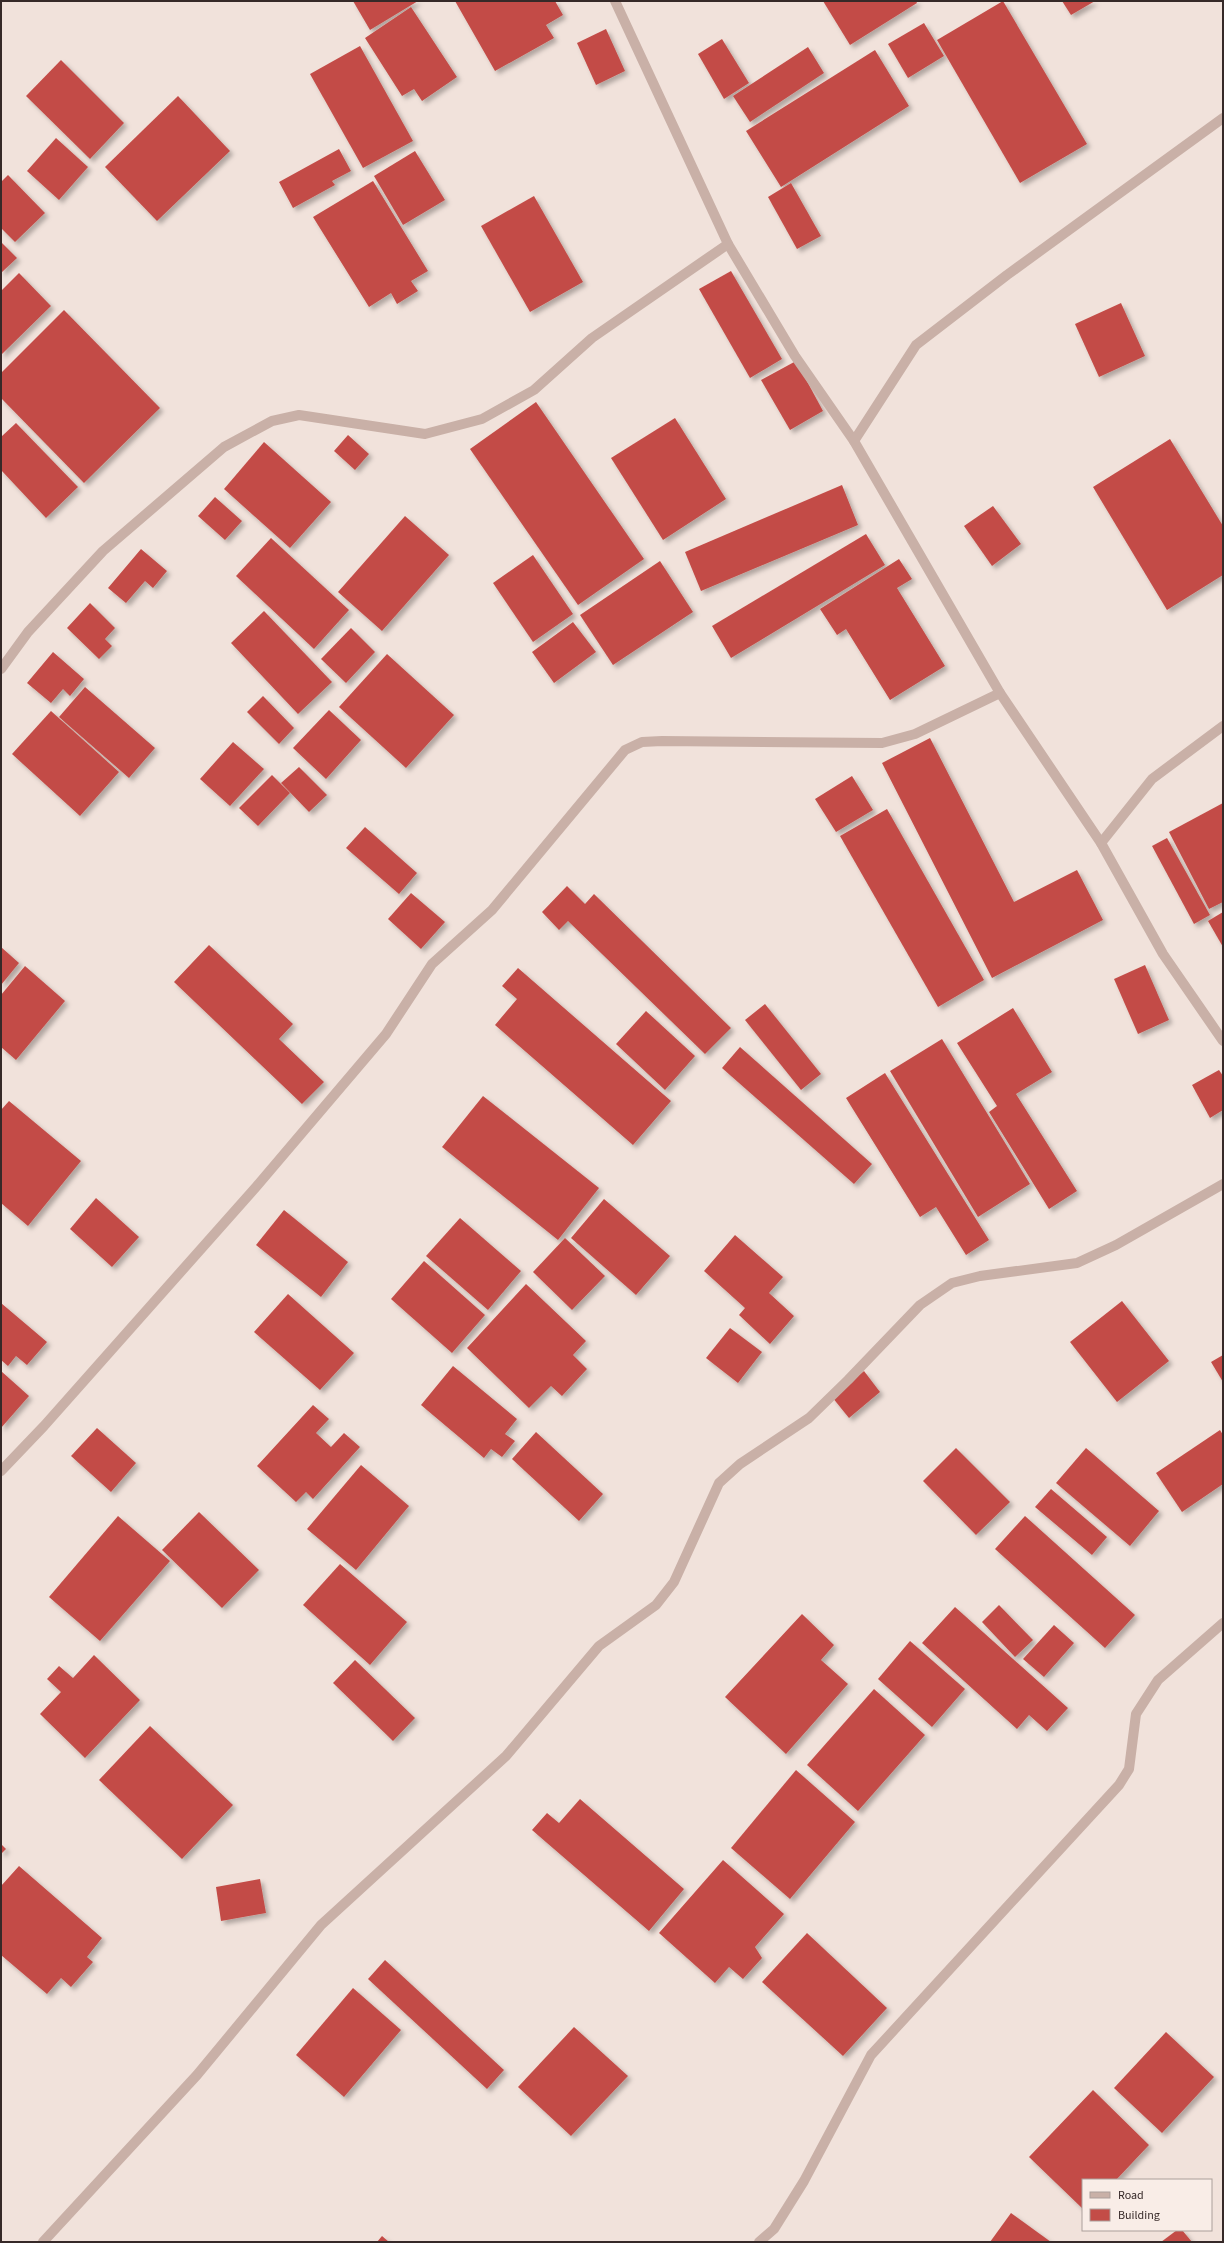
<svg xmlns="http://www.w3.org/2000/svg" width="1224" height="2243" font-family="'Source Sans 3',sans-serif">
	<defs>
		<filter id="shadow"><feDropShadow dx="3.5" dy="3.5" stdDeviation="2" flood-color="#0004"/></filter>
	</defs>
	<rect width="100%" height="100%" fill="#f1e2db"/>
	<g fill="#c34c47" filter="url(#shadow)">
		<polygon points="353,1 418,1 370,30"/>
		<polygon points="455,1 555,1 563,15 546,25 554,38 495,71"/>
		<polygon points="823,1 916,1 917,3 850,45"/>
		<polygon points="1003,1 1087,144 1020,183 937,40"/>
		<polygon points="1062,1 1095,1 1071,15"/>
		<polygon points="411,7 457,77 422,101 414,89 402,96 365,38"/>
		<polygon points="924,23 944,56 908,78 888,44"/>
		<polygon points="606,29 625,71 596,85 577,43"/>
		<polygon points="722,39 749,83 724,99 698,54"/>
		<polygon points="360,46 413,141 363,168 310,74"/>
		<polygon points="808,47 824,73 750,122 733,96"/>
		<polygon points="875,50 909,106 781,187 746,131"/>
		<polygon points="61,60 124,123 90,159 26,96"/>
		<polygon points="178,96 230,151 157,221 105,167"/>
		<polygon points="56,138 88,167 59,200 27,171"/>
		<polygon points="339,149 351,171 332,181 335,185 293,208 279,182"/>
		<polygon points="415,151 445,200 403,225 374,176"/>
		<polygon points="8,175 45,213 15,242 1,228 1,182"/>
		<polygon points="373,181 428,271 411,281 418,291 397,304 391,293 369,307 313,217"/>
		<polygon points="791,183 821,236 797,249 768,197"/>
		<polygon points="534,196 583,282 530,312 481,226"/>
		<polygon points="1,242 17,258 1,273"/>
		<polygon points="731,271 782,359 750,378 699,289"/>
		<polygon points="19,273 51,306 1,355 1,291"/>
		<polygon points="1121,303 1145,356 1099,377 1075,324"/>
		<polygon points="64,310 160,408 84,483 1,398 1,373"/>
		<polygon points="796,361 823,411 790,430 761,380"/>
		<polygon points="536,402 644,559 578,605 470,449"/>
		<polygon points="675,418 726,499 663,540 611,458"/>
		<polygon points="16,423 78,487 46,518 1,470 1,437"/>
		<polygon points="348,435 369,454 355,470 334,451"/>
		<polygon points="1170,439 1223,526 1223,575 1167,610 1093,487"/>
		<polygon points="264,442 331,502 290,548 224,489"/>
		<polygon points="842,485 858,525 701,591 685,552"/>
		<polygon points="215,497 242,521 225,540 198,516"/>
		<polygon points="993,506 1021,544 992,566 964,526"/>
		<polygon points="405,516 449,555 382,631 338,592"/>
		<polygon points="866,534 885,565 731,658 712,626"/>
		<polygon points="271,538 349,610 314,649 236,576"/>
		<polygon points="141,549 167,571 153,588 145,581 126,603 108,588"/>
		<polygon points="533,555 573,614 533,642 493,583"/>
		<polygon points="899,559 912,579 897,588 945,666 890,700 846,629 837,635 820,609"/>
		<polygon points="660,561 693,612 613,665 580,615"/>
		<polygon points="90,603 115,628 105,639 112,646 99,659 67,628"/>
		<polygon points="264,611 332,682 298,714 231,643"/>
		<polygon points="573,622 596,652 554,683 532,652"/>
		<polygon points="351,628 375,652 346,683 321,659"/>
		<polygon points="53,652 84,679 70,696 63,689 51,703 27,683"/>
		<polygon points="387,654 454,715 406,768 339,707"/>
		<polygon points="85,687 155,748 129,778 59,717"/>
		<polygon points="263,696 294,728 279,744 247,712"/>
		<polygon points="329,710 361,740 326,779 293,748"/>
		<polygon points="51,711 119,772 80,816 12,754"/>
		<polygon points="930,738 1014,902 1077,870 1103,920 992,978 882,763"/>
		<polygon points="233,742 264,769 230,806 200,779"/>
		<polygon points="299,767 327,795 309,812 281,783"/>
		<polygon points="272,775 290,793 258,826 239,808"/>
		<polygon points="852,776 873,810 836,832 815,799"/>
		<polygon points="1223,803 1223,902 1209,909 1169,832"/>
		<polygon points="887,809 984,980 938,1007 840,836"/>
		<polygon points="365,827 417,873 399,894 346,848"/>
		<polygon points="1167,838 1210,915 1194,924 1152,846"/>
		<polygon points="567,886 585,904 594,894 731,1028 705,1054 568,921 559,930 542,912"/>
		<polygon points="411,893 445,922 421,949 388,919"/>
		<polygon points="1223,912 1223,947 1208,921"/>
		<polygon points="209,945 293,1024 279,1039 324,1082 302,1104 174,982"/>
		<polygon points="1,947 19,963 1,985"/>
		<polygon points="1145,965 1169,1020 1138,1034 1114,979"/>
		<polygon points="25,966 65,1001 16,1060 1,1047 1,995"/>
		<polygon points="518,968 671,1101 633,1145 495,1025 517,999 502,986"/>
		<polygon points="765,1004 821,1074 801,1090 745,1020"/>
		<polygon points="1013,1008 1052,1072 1016,1094 1077,1191 1049,1209 989,1112 997,1106 957,1043"/>
		<polygon points="646,1011 695,1056 665,1090 616,1044"/>
		<polygon points="942,1039 1030,1184 978,1217 890,1071"/>
		<polygon points="740,1047 872,1164 854,1184 722,1068"/>
		<polygon points="1219,1070 1223,1076 1223,1110 1210,1118 1192,1085"/>
		<polygon points="885,1073 989,1240 966,1255 936,1207 920,1217 846,1098"/>
		<polygon points="483,1096 599,1188 558,1240 442,1147"/>
		<polygon points="9,1101 81,1161 28,1226 1,1203 1,1110"/>
		<polygon points="96,1198 139,1237 112,1267 70,1229"/>
		<polygon points="604,1199 670,1256 636,1295 571,1238"/>
		<polygon points="284,1210 348,1262 321,1297 256,1245"/>
		<polygon points="460,1218 521,1271 488,1310 426,1256"/>
		<polygon points="735,1235 783,1277 769,1293 794,1316 770,1344 739,1315 745,1308 704,1271"/>
		<polygon points="565,1238 605,1276 572,1310 533,1272"/>
		<polygon points="424,1261 485,1315 452,1353 391,1299"/>
		<polygon points="526,1284 586,1341 573,1355 587,1369 562,1396 551,1386 529,1408 467,1348"/>
		<polygon points="288,1294 354,1353 320,1390 254,1332"/>
		<polygon points="1122,1301 1169,1361 1117,1402 1070,1342"/>
		<polygon points="1,1303 47,1342 27,1365 16,1356 8,1366 1,1360"/>
		<polygon points="730,1328 762,1352 738,1383 706,1358"/>
		<polygon points="1223,1355 1223,1382 1211,1362"/>
		<polygon points="453,1366 517,1419 505,1434 515,1441 502,1457 491,1449 484,1458 421,1405"/>
		<polygon points="1,1371 29,1396 1,1428"/>
		<polygon points="864,1371 880,1392 849,1418 832,1397"/>
		<polygon points="313,1405 329,1419 316,1433 331,1447 344,1433 360,1447 313,1499 306,1492 296,1502 257,1466"/>
		<polygon points="97,1428 136,1463 111,1492 71,1456"/>
		<polygon points="1220,1430 1223,1435 1223,1484 1182,1512 1156,1473"/>
		<polygon points="536,1432 603,1494 579,1521 512,1459"/>
		<polygon points="956,1448 1010,1502 976,1535 923,1481"/>
		<polygon points="1086,1448 1159,1511 1130,1546 1056,1483"/>
		<polygon points="361,1465 409,1506 356,1570 307,1529"/>
		<polygon points="1051,1489 1107,1537 1092,1555 1035,1507"/>
		<polygon points="199,1512 259,1570 222,1608 162,1550"/>
		<polygon points="118,1516 170,1561 100,1641 49,1597"/>
		<polygon points="1025,1516 1135,1615 1105,1648 995,1549"/>
		<polygon points="340,1564 407,1622 370,1665 303,1605"/>
		<polygon points="999,1605 1033,1640 1015,1657 982,1622"/>
		<polygon points="955,1607 1068,1708 1047,1731 1029,1715 1017,1729 922,1643"/>
		<polygon points="802,1614 834,1645 821,1660 848,1684 786,1754 725,1697"/>
		<polygon points="1054,1625 1074,1643 1044,1677 1023,1659"/>
		<polygon points="910,1641 965,1689 932,1727 878,1679"/>
		<polygon points="94,1655 140,1700 85,1758 40,1714 61,1692 47,1679 59,1666 73,1678"/>
		<polygon points="355,1660 415,1718 393,1741 333,1683"/>
		<polygon points="874,1689 925,1735 858,1811 807,1765"/>
		<polygon points="150,1726 233,1805 182,1859 99,1780"/>
		<polygon points="796,1770 855,1822 790,1899 731,1848"/>
		<polygon points="580,1799 684,1889 649,1931 532,1830 547,1813 559,1823"/>
		<polygon points="1,1844 6,1849 1,1854"/>
		<polygon points="723,1860 784,1914 755,1947 762,1958 743,1979 729,1967 715,1983 659,1933"/>
		<polygon points="19,1866 102,1938 87,1957 93,1962 71,1987 61,1978 47,1994 1,1955 1,1886"/>
		<polygon points="260,1879 266,1913 221,1921 216,1887"/>
		<polygon points="807,1933 887,2008 843,2056 762,1982"/>
		<polygon points="385,1960 504,2070 487,2089 368,1979"/>
		<polygon points="353,1988 401,2030 344,2097 296,2055"/>
		<polygon points="574,2027 628,2076 571,2136 518,2087"/>
		<polygon points="1166,2032 1214,2077 1162,2133 1114,2088"/>
		<polygon points="1093,2090 1149,2145 1116,2180 1083,2180 1083,2209 1029,2157"/>
		<polygon points="1011,2213 1051,2242 990,2242"/>
		<polygon points="1177,2230 1182,2230 1192,2242 1161,2242"/>
		<polygon points="382,2236 389,2242 377,2242"/>
	</g>
	<g fill="none" stroke-linecap="round" stroke-linejoin="round">
		<g stroke="#c9b0a7" stroke-width="10">
			<polyline points="615,1 728,244 795,356 854,441 1000,693 1101,843 1163,954 1223,1041"/>
			<polyline points="854,441 916,345 1007,275 1223,118"/>
			<polyline points="1,669 28,632 103,551 224,447 272,421 299,415 425,434 482,419 534,390 592,338 728,244"/>
			<polyline points="1101,843 1152,779 1223,726"/>
			<polyline points="1,1471 44,1426 256,1187 386,1034 432,964 492,910 625,750 642,742 662,741 882,743 915,734 1000,693"/>
			<polyline points="43,2242 197,2075 321,1925 506,1756 599,1646 656,1605 674,1582 719,1483 740,1464 809,1418 848,1380 920,1305 952,1283 980,1276 1077,1263 1116,1245 1223,1184"/>
			<polyline points="759,2242 774,2229 804,2181 871,2055 1119,1785 1129,1769 1136,1714 1158,1680 1223,1623"/>
		</g>
	</g>
	<rect width="1224" height="2243" fill="none" stroke="#362928" stroke-width="4"/>
	<rect x="1082" y="2179" width="130" height="52" fill="#f9ede7" stroke="#ab9f9b"/>
	<rect x="1090" y="2192" width="20" height="6" fill="#c9b0a7" stroke="#ab9f9b"/>
	<text x="1118" y="2199" font-size="12" fill="#362928">Road</text>
	<rect x="1090" y="2209" width="20" height="12" fill="#c34c47" stroke="#ab9f9b"/>
	<text x="1118" y="2219" font-size="12" fill="#362928">Building</text>
</svg>
